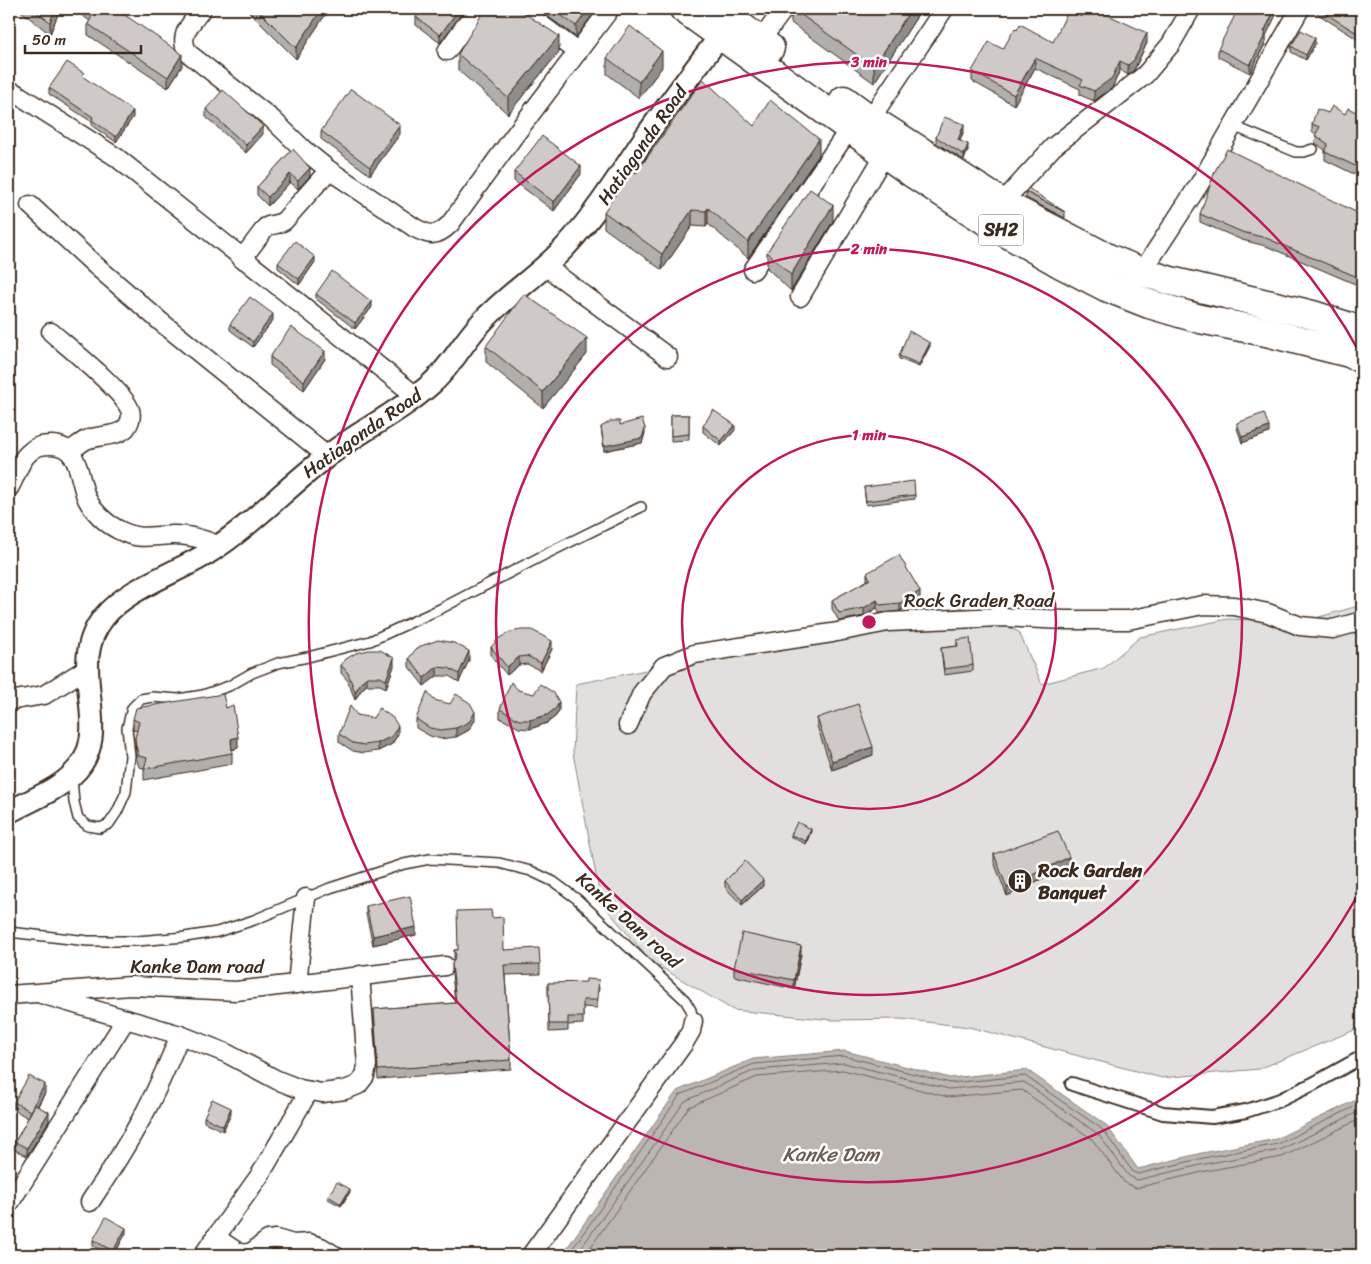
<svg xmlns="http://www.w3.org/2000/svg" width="1371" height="1264" font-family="Sriracha,sans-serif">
	<rect width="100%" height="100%" fill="#fff"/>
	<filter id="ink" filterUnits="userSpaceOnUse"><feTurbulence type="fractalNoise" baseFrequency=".02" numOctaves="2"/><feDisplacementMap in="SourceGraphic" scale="10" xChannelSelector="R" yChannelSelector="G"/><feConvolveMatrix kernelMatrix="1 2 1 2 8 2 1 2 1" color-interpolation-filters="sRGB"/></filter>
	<g filter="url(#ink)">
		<polygon fill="#e2e0de" stroke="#8e857e" points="1362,605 1362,1027 1259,1069 1162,1078 969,1027 901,1019 834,1020 733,1010 650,961 601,902 573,753 576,684 963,607 1019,632 1042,684 1104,668 1140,637 1228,619 1301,622"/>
		<polygon fill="#bcb6b3" stroke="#887e77" points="845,1051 950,1078 1027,1070 1106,1125 1138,1169 1202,1153 1276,1139 1362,1097 1362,1255 562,1255 677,1091 753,1059"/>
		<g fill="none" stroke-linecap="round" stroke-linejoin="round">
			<g stroke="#6f625a" stroke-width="1">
				<polyline points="568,1255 680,1095 754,1064 844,1056 950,1083 1025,1076 1102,1129 1133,1172 1138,1174 1203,1158 1278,1144 1362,1103"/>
				<polyline points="576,1255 685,1101 755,1070 844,1063 949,1089 1024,1082 1098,1134 1129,1176 1137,1180 1205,1164 1280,1150 1362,1110"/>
				<polyline points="585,1255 689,1107 757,1077 843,1070 948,1097 1022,1090 1092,1139 1124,1182 1136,1188 1206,1171 1282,1157 1362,1118"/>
			</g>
			<defs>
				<g id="service">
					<polyline points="1233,126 1296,152 1304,152 1313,149"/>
					<polyline points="72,778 74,802 78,818 88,826 100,828 109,824 117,812 126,792 130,756 127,728 132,708 141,699 153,697 178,699 203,695 229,686 252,673 278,663 308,657 370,641 440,609 542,556 641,507"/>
					<polyline points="9,932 88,941 137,941 185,937 217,932 254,920 330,888 404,864 430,859 499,863 531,871 554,882 577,899 685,1000 691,1010 693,1021"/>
				</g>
				<polyline id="pedestrian" points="1072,1084 1163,1113 1212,1117 1246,1111 1280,1100 1313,1084 1362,1057"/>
				<g id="minor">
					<path d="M 202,9 C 192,23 177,35 188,53 L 272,119 L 304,150 L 329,170 L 415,228 C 430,236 437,237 450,224 L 514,136 L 610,9"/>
					<polyline points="520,9 578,52"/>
					<polyline points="760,41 784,9"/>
					<polyline points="447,51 477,9"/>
					<polyline points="9,90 17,94 116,157 416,396"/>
					<polyline points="865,127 944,9"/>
					<polyline points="1002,203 1053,147 1145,75 1171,44 1191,9"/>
					<polyline points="30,205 95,265 161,322 327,456"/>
					<path d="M 242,259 L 266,227 C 272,224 278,225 284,221 L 329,170"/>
					<polyline points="545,266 668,357"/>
					<polyline points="753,270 850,128"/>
					<polyline points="1142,272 1200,183 1300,9"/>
					<polyline points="800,297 885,154"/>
					<path d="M 51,332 C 68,347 123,390 130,410 C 132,416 130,423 126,428 C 115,438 99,434 86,440 C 80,443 75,448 70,451"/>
					<path d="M 9,488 C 16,477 19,460 30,452 C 36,446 42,445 51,445 C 81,445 78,479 87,499 C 93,511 105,523 117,529 C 139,541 149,536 172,535 C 189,534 204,539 220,546"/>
					<polyline points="9,701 44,695 86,669"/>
					<polyline points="628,725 642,693 664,666 694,654 832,633 888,622 1000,617 1065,620 1128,620 1203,605 1234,606 1268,613 1300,626 1333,629 1362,621"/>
					<polyline points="297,984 306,898"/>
					<polyline points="41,994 180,1035 226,1053 277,1080 300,1089 322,1093 345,1090 358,1085 365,1076 367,1065 360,975"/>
					<polyline points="9,995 131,986 236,991 445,966"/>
					<path d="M 90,1202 C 109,1174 127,1145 143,1116 C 157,1090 169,1062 180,1035"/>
					<polyline points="9,1204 126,1019"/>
					<polyline points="215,1237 236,1251 244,1254 252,1252 268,1240 276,1239 293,1244 309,1243 321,1247 334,1255"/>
					<polyline points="203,1255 260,1175 309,1091"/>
					<polyline points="531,1255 684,1043 691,1031 693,1021"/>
				</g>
				<path id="tertiary" d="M 9,812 C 29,801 55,791 72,775 C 119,732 62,668 104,617 C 127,588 177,573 208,553 C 251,526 285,489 325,458 C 359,431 399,413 431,384 C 451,367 462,343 480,324 C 506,295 541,274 567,245 C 597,212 621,173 646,136 C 673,98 701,60 730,24"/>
				<g id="primary">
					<polyline points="684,9 912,173 991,224 1063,265 1106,287 1149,304 1200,319 1266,332 1349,353 1362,359"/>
					<polyline points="717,9 770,48"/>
					<polyline points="844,100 870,119 1002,203 1108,258 1142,272 1171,281 1313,315 1362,331"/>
				</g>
			</defs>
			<use href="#service" stroke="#3b2a1e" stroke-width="12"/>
			<use href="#pedestrian" stroke="#3b2a1e" stroke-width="16"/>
			<use href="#minor" stroke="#3b2a1e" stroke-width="21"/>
			<use href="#tertiary" stroke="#3b2a1e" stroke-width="25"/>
			<use href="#primary" stroke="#3b2a1e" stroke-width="31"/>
			<use href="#service" stroke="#fff" stroke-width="9"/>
			<use href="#pedestrian" stroke="#fff" stroke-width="12"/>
			<use href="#minor" stroke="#fff" stroke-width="18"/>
			<use href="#tertiary" stroke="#fff" stroke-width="21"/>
			<use href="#primary" stroke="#fff" stroke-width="28"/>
		</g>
		<g fill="#b2aeab" stroke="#3b2a1e">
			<polygon points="18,9 60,9 50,34"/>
			<polygon points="73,9 129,9 125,15 182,66 168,88 88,35 88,24 90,21"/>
			<polygon points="246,9 329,9 296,59"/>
			<polygon points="465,9 440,43 416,25 416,17"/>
			<polygon points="538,9 597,9 576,37"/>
			<polygon points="791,9 916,9 916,18 874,83 791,23"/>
			<polygon points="1313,9 1362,9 1362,41 1357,39 1313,11"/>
			<polygon points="1082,17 1147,43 1134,70 1128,75 1120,70 1112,88 1094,101 1080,95 1080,89 1035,68 1014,105 972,81 972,71 1003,49 1053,42"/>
			<polygon points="1266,36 1266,42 1250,73 1218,57 1218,49"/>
			<polygon points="1315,44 1306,60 1291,52 1291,46"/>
			<polygon points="559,52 508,114 458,70 458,54"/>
			<polygon points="607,58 662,67 639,98 607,74"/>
			<polygon points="49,88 133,117 116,142 92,126 92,122 49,94"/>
			<polygon points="206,109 263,134 246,153 206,117"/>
			<polygon points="1328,113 1362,115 1362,178 1325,160 1325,150 1315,143 1316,134 1312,132 1312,124"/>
			<polygon points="754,126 819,155 748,258 708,224 706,227 692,226 662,270 604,228 604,212 636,173"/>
			<polygon points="964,130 960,141 968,150 964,160 936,143 936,137"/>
			<polygon points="321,131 400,134 370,175 321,139"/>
			<polygon points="293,149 310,176 298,189 290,182 268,206 257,195 257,187"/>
			<polygon points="514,172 581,174 554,211 514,181"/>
			<polygon points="1026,192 1065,212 1065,218 1026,198"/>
			<polygon points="1200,214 1362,215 1362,287 1266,246 1242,240 1200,222"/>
			<polygon points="833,221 791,291 767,268 767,252"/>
			<polygon points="315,262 299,285 278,268 278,263"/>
			<polygon points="316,294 372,307 355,329 316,299"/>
			<polygon points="273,320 253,347 230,330 230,324"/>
			<polygon points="486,346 587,354 543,408 486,362"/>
			<polygon points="930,346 919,367 899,359 899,356"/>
			<polygon points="270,357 325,359 304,390 270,365"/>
			<polygon points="671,415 689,415 689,440 671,441"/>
			<polygon points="1237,423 1269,433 1242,443 1237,428"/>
			<polygon points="620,425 645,433 642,443 604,451 601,427"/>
			<polygon points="703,426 735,430 721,446 703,432"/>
			<polygon points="864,487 915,495 915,499 866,505"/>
			<polygon points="867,573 920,599 900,611 880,613 877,608 864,616 839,621 832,609 832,600 867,581"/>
			<polygon points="957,640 973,665 973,671 944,675 941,648 957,646"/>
			<polygon points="491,647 552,649 541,671 527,664 519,665 507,675 491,656"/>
			<polygon points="409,658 469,660 459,682 449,676 437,676 424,686 409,667"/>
			<polygon points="341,665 394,666 386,688 380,685 367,685 362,689 355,700 348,681 341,673"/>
			<polygon points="518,690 559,710 556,716 547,723 530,729 519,728 500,718 500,709"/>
			<polygon points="434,700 475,720 469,730 456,737 441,739 430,736 416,728 416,719"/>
			<polygon points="226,708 238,748 232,750 232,764 144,780 144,768 139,767 136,757 135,738 137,731 133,730 133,719"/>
			<polygon points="357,715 398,734 392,744 378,751 364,753 353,751 339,742 339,734"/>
			<polygon points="817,718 873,755 832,770 817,726"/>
			<polygon points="811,831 806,844 791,837 791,835"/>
			<polygon points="994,854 1069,865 1007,896 994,862"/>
			<polygon points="725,881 763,886 742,905 725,887"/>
			<polygon points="366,906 416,935 373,945 366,914"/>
			<polygon points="492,918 504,950 540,964 540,974 505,975 511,1060 511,1069 378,1079 374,1009 455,1003 452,974 452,964 454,960 454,950 458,950"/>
			<polygon points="801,954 794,989 734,976 734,968"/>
			<polygon points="548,983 599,987 597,1008 583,1007 583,1024 568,1025 568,1031 549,1032"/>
			<polygon points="45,1093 38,1106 49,1121 27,1156 15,1150 15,1142 28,1118 14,1110 14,1102"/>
			<polygon points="231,1114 223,1131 204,1122 204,1117"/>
			<polygon points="350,1192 341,1206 328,1199 328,1196"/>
			<polygon points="126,1233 114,1255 110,1255 93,1246 93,1240"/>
		</g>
		<g fill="#918d8b" stroke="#3b2a1e">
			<polygon points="55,9 60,9 50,34 50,22"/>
			<polygon points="121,9 129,9 119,22 119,11"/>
			<polygon points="322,9 329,9 296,59 296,48"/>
			<polygon points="459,9 465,9 440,43 440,35"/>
			<polygon points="589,9 597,9 576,37 576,26"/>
			<polygon points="911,9 916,9 916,18 874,83 874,67"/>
			<polygon points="1275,9 1279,9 1266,36 1266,42 1250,73 1250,65 1264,32"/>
			<polygon points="1147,33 1147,43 1134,70 1128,75 1128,65"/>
			<polygon points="559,36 559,52 508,114 508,98"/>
			<polygon points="1315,38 1315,44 1306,60 1306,55"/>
			<polygon points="662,51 662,67 639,98 639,82"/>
			<polygon points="182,54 182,66 168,88 168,77"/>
			<polygon points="1035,58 1035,68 1014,105 1014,95"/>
			<polygon points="1120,61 1120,70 1112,88 1094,101 1094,91"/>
			<polygon points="133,111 133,117 116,142 116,137"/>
			<polygon points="1362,116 1362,124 1359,121"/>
			<polygon points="964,124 964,130 958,146 958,140"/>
			<polygon points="400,125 400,134 370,175 370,167"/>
			<polygon points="263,126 263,134 246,153 246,145"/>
			<polygon points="819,139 819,155 748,258 748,242"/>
			<polygon points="968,144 968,150 964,160 964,155"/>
			<polygon points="581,166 581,174 554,211 554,202"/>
			<polygon points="310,168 310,176 298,189 298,181"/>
			<polygon points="290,174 290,182 268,206 268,197"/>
			<polygon points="833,205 833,221 791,291 791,275"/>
			<polygon points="708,208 708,224 706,227 706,211"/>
			<polygon points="692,210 692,226 662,270 662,254"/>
			<polygon points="315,257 315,262 299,285 299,279"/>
			<polygon points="372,302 372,307 355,329 355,323"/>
			<polygon points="273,314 273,320 253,347 253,342"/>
			<polygon points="587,338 587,354 543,408 543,392"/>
			<polygon points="930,343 930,346 919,367 919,364"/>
			<polygon points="325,351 325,359 304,390 304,381"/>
			<polygon points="735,425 735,430 721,446 721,441"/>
			<polygon points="1269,427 1269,433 1242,443 1242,437"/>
			<polygon points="645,428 645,433 642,443 604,451 604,446"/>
			<polygon points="920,591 920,599 900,611 900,603"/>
			<polygon points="877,600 877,608 864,616 864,608"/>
			<polygon points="552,641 552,649 541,671 541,663"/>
			<polygon points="469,651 469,660 459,682 459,674"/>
			<polygon points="519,657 519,665 507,675 507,667"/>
			<polygon points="394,658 394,666 386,688 386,680"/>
			<polygon points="437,667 437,676 424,686 424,678"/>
			<polygon points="367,677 367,685 362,689 355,700 355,692 362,681"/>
			<polygon points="559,702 559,710 556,716 547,723 530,729 530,720"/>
			<polygon points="475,712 475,720 469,730 456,737 456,728"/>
			<polygon points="398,726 398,734 392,744 378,751 378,743"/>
			<polygon points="238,737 238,748 231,750 231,739"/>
			<polygon points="873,747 873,755 832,770 832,761"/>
			<polygon points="811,829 811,831 806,844 806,841"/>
			<polygon points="1069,857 1069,865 1007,896 1007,888"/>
			<polygon points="763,880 763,886 742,905 742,900"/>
			<polygon points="416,927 416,935 373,945 373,936"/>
			<polygon points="801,946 801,954 794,989 794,980"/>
			<polygon points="45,1084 45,1093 30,1119 30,1111"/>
			<polygon points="231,1108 231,1114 223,1131 223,1126"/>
			<polygon points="49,1112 49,1121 27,1156 27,1148"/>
			<polygon points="350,1189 350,1192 341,1206 341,1204"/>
			<polygon points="126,1228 126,1233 114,1255 113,1255 113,1251"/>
		</g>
		<g fill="#cfcac7" stroke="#3b2a1e">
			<polygon points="33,9 55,9 50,22"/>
			<polygon points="89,9 121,9 119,11 182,54 168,77 88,24 94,12"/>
			<polygon points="257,9 322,9 296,48"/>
			<polygon points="422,9 459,9 440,35 416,17"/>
			<polygon points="485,9 518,9 559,36 508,98 458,54"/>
			<polygon points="552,9 589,9 576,26"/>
			<polygon points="793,9 911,9 874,67"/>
			<polygon points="1086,9 1095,9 1147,33 1134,60 1128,65 1120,61 1112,78 1094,91 1080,85 1083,80 1035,58 1014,95 972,71 989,42 1003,49 1015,28 1017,30 1020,24 1053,42 1068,11 1082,17"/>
			<polygon points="1238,9 1275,9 1264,32 1266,33 1250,65 1218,49"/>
			<polygon points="1318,9 1362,9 1362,36 1357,33"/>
			<polygon points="630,26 662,51 639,82 607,58"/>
			<polygon points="1301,30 1315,38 1306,55 1291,46"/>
			<polygon points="67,62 84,73 82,76 133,111 116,137 92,120 93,117 49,88"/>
			<polygon points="703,79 754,126 770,100 819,139 748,242 708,208 706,211 692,210 662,254 604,212 632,170 636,173"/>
			<polygon points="351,89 400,125 370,167 321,131"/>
			<polygon points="223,90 263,126 246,145 206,109"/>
			<polygon points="1332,106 1345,114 1348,108 1362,115 1359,121 1362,123 1362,169 1325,152 1328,144 1315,135 1320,127 1312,124 1317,109 1328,113"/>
			<polygon points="944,117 964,124 958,140 968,144 964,155 936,137"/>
			<polygon points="542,136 581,166 554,202 514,172"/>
			<polygon points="293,149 310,168 298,181 290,174 268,197 257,187"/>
			<polygon points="1227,149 1362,215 1362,279 1266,238 1242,232 1200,214 1215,171"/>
			<polygon points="1028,188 1065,212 1026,192"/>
			<polygon points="810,189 833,205 791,275 767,252"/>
			<polygon points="295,241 315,257 299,279 278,263"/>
			<polygon points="332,271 372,302 355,323 316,294"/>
			<polygon points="524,294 587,338 543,392 486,346"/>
			<polygon points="250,297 273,314 253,342 230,324"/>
			<polygon points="291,327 325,351 304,381 270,357"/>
			<polygon points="909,331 930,343 919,364 899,356"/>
			<polygon points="713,410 735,425 721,441 703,426"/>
			<polygon points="1264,413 1269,427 1242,437 1237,423"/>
			<polygon points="671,415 689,415 689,434 671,436"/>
			<polygon points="642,419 645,428 642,438 604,446 601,427 611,421 620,421 620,425"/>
			<polygon points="914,481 915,495 866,501 864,487"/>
			<polygon points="899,555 920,591 900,603 880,605 877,600 864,608 839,613 832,600 870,579 867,573"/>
			<polygon points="520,630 532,630 552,641 541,663 527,656 519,657 507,667 491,647 498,639 508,633"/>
			<polygon points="970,638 973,665 944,669 941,648 958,646 957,640"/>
			<polygon points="438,640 454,643 469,651 459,674 449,668 437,667 424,678 409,658 416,649 421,646"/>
			<polygon points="369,650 380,650 394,658 386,680 380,677 367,677 362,681 355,692 348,673 341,665 346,659 356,653"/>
			<polygon points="511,682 518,690 534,694 540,684 554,693 559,702 556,708 547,715 530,720 519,720 500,709"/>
			<polygon points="427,692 434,700 450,704 456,694 470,703 475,712 469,722 456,728 441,730 430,728 416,719"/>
			<polygon points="223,694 226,708 233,705 238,737 231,739 232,753 144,769 147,758 139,756 136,746 135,738 139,722 133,719 136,708"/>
			<polygon points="858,704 873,747 832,761 817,718"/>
			<polygon points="350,706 357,715 373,718 379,708 393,718 398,726 392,736 378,743 364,745 353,743 339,734"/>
			<polygon points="797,822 811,829 806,841 791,835"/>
			<polygon points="1058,831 1069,857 1007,888 994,854"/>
			<polygon points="745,861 763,880 742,900 725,881"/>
			<polygon points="410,896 416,927 373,936 366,906"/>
			<polygon points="491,910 492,918 503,917 504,950 539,948 540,964 504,965 511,1060 378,1070 374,1009 456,1003 452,964 456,955 454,950 458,950 457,911"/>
			<polygon points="742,933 801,946 794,980 734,968"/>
			<polygon points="586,979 599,980 597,1000 583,1000 583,1017 568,1017 568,1024 549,1024 548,983 586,982"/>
			<polygon points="29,1076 45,1084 30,1111 14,1102"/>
			<polygon points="212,1099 231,1108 223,1126 204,1117"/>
			<polygon points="35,1105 49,1112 27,1148 15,1142"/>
			<polygon points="337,1182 350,1189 341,1204 328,1196"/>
			<polygon points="106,1217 126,1228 113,1251 93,1240"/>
		</g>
	</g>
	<g fill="none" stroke="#c2185b" stroke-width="2.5">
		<circle cx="869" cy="622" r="187"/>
		<circle cx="869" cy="622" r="373"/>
		<path d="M1361 889A560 560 0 1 1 1361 355"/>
	</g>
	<defs>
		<symbol id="building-disc" viewBox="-11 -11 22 22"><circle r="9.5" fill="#3b2a1e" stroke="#fff"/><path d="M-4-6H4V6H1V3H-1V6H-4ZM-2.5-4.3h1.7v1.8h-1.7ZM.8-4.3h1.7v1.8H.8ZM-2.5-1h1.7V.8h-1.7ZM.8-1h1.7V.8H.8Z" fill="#fff"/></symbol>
	</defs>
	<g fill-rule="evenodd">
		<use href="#building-disc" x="1006" y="867" width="28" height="28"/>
	</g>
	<g text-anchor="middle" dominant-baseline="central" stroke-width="5" stroke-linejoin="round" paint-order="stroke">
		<rect fill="#fff" stroke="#766a62" stroke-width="1" x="978.5" y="214.5" width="45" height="31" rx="4"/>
		<g font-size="18" font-weight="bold" fill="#3b2a1e">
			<text x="1001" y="230">SH2</text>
		</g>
		<g font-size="19" fill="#3b2a1e" stroke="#fff">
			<text transform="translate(642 145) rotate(-55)">Hatiagonda Road</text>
			<text transform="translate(362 433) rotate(-35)">Hatiagonda Road</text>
			<text x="979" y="600">Rock Graden Road</text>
			<text transform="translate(629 920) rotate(42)">Kanke Dam road</text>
			<text x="197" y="966">Kanke Dam road</text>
		</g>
		<g font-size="19" font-weight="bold" fill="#3b2a1e" stroke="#fff" text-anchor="start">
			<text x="1038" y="870">Rock Garden<tspan x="1038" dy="22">Banquet</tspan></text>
		</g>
		<g font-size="20" font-style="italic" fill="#685b52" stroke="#fff">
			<text x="831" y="1154">Kanke Dam</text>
		</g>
	</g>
	<circle cx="869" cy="622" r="8" fill="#c2185b" stroke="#fff" stroke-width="2.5"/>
	<g font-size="15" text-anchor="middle" font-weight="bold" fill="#c2185b" stroke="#fff" stroke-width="5" stroke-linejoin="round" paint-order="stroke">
		<text x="869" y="67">3 min</text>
		<text x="869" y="254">2 min</text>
		<text x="869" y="440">1 min</text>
	</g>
	<rect width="1371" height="1264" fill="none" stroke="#fff" stroke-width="30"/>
	<rect x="15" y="15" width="1341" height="1234" fill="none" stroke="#3b2a1e" stroke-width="2" filter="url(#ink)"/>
	<path d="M25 45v8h116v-8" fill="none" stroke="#3b2a1e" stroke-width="2.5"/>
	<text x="32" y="45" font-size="15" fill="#3b2a1e" stroke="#ffffff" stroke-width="4" paint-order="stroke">50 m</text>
</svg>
